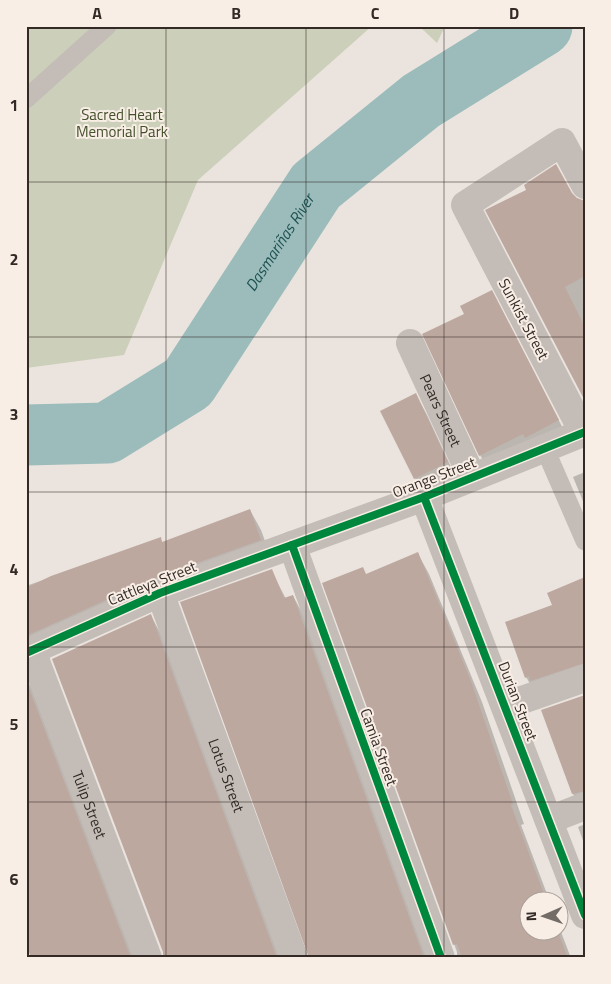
<svg xmlns="http://www.w3.org/2000/svg" width="611" height="984" font-family="'Titillium Web',sans-serif">
	<rect width="100%" height="100%" fill="#ebe4de"/>
	<g fill="#cccfb9">
		<polygon points="26,26 372,26 198,180 124,355 26,368"/>
		<polygon points="419,26 445,26 437,43"/>
	</g>
	<g fill="#0003">
		<polygon points="572,195 576,199 585,202 585,399 487,211"/>
		<polygon points="502,311 569,440 492,475 480,455"/>
		<polygon points="416,395 427,415 458,482 426,498 415,478"/>
		<polygon points="585,472 585,506 573,477"/>
		<polygon points="250,510 261,530 272,560 26,662 26,586 160,539 163,543"/>
		<polygon points="418,554 429,574 482,702 524,824 521,825 550,902 528,902 528,932 558,932 558,924 571,958 457,958 457,952 324,584 366,575"/>
		<polygon points="271,570 286,599 293,596 304,616 428,958 310,958"/>
		<polygon points="585,578 585,685 538,697 526,677 554,605"/>
		<polygon points="151,616 162,636 280,958 164,958"/>
		<polygon points="26,678 32,689 134,958 33,958 26,939"/>
		<polygon points="585,696 585,813 573,794"/>
		<polygon points="585,824 585,846 578,827"/>
	</g>
	<g fill="none" stroke-linecap="round" stroke-linejoin="round">
		<path stroke="#9bbcba" stroke-width="61" id="s1" d="M 26,435 L 107,433 L 188,383 L 316,186 L 421,101 L 542,26"/>
	</g>
	<g fill="#bda8a0">
		<polygon points="556,164 572,193 577,198 585,201 585,276 565,287 585,327 585,401 485,210 526,190 524,185"/>
		<polygon points="492,290 559,420 525,438 523,434 479,456 422,334 464,314 460,306"/>
		<polygon points="416,393 448,462 414,479 380,411"/>
		<polygon points="250,509 261,540 155,578 26,636 26,588 51,576 161,537 162,542"/>
		<polygon points="418,552 471,681 513,804 511,805 547,902 528,902 528,932 558,932 568,958 462,958 457,944 453,945 322,583 363,567 366,574"/>
		<polygon points="272,569 284,598 293,595 423,955 414,958 309,958 180,602"/>
		<polygon points="585,577 585,663 530,681 529,676 525,678 505,622 552,605 547,593"/>
		<polygon points="151,614 277,958 163,958 163,952 52,659"/>
		<polygon points="26,680 131,958 31,958 26,943"/>
		<polygon points="585,695 585,791 572,794 541,710"/>
	</g>
	<g fill="none" stroke-linecap="round" stroke-linejoin="round">
		<g stroke="#c3bcb7" stroke-width="19">
			<polyline points="26,99 107,26"/>
			<polyline points="545,449 585,541"/>
		</g>
		<g stroke="#c3bcb7" stroke-width="28">
			<path id="s2" d="M 410,343 L 472,477"/>
			<polyline points="583,432 465,205 562,142 585,185"/>
			<polyline points="424,497 585,915"/>
			<polyline points="292,545 441,958"/>
			<path id="s3" d="M 160,593 L 294,958"/>
			<path id="s4" d="M 32,651 L 148,958"/>
			<polyline points="26,653 160,593 424,497 585,432"/>
			<polyline points="505,706 585,678"/>
			<polyline points="549,820 585,806"/>
		</g>
		<defs>
			<g id="cycleway">
				<polyline points="424,497 585,915"/>
				<polyline points="292,545 441,958"/>
				<polyline points="26,653 160,593 424,497 585,432"/>
			</g>
		</defs>
		<use href="#cycleway" stroke="#f8eee5" stroke-width="11"/>
		<use href="#cycleway" stroke="#00873e" stroke-width="8"/>
	</g>
	<path fill="none" stroke="#332a26" stroke-width="1" stroke-opacity="0.55" d="M 166,26 L 166,958M 306,26 L 306,958M 444,26 L 444,958M 26,182 L 585,182M 26,337 L 585,337M 26,492 L 585,492M 26,647 L 585,647M 26,802 L 585,802"/>
	<g text-anchor="middle" dominant-baseline="central" stroke-width="4" stroke-linejoin="round" paint-order="stroke">
		<g font-size="15" fill="#44502b" stroke="#f8eee5">
			<text x="122" y="114">Sacred Heart<tspan x="122" dy="17">Memorial Park</tspan></text>
		</g>
		<g font-size="15" fill="#332a26" stroke="#f8eee5">
			<text transform="translate(524 319) rotate(62)">Sunkist Street</text>
			<text stroke="none"><textPath href="#s2" startOffset="74">Pears Street</textPath></text>
			<text transform="translate(434 477) rotate(-21)">Orange Street</text>
			<text transform="translate(152 583) rotate(-22)">Cattleya Street</text>
			<text transform="translate(518 701) rotate(69)">Durian Street</text>
			<text transform="translate(379 747) rotate(70)">Camia Street</text>
			<text stroke="none"><textPath href="#s3" startOffset="194">Lotus Street</textPath></text>
			<text stroke="none"><textPath href="#s4" startOffset="164">Tulip Street</textPath></text>
		</g>
		<g font-size="16" font-style="italic" fill="#1e5252" stroke="#f8eee5">
			<text stroke="none"><textPath href="#s1" startOffset="344">Dasmariñas River</textPath></text>
		</g>
	</g>
	<rect width="611" height="984" fill="none" stroke="#f8eee5" stroke-width="55"/>
	<g transform="translate(544 916) rotate(268)"><circle r="24" fill="#f8eee5" stroke="#a9a099"/>
	<path d="M0-4L9 19L0 12L-9 19Z" fill="#736b66"/>
	<text y="-8" font-size="14" font-weight="bold" text-anchor="middle" fill="#332a26">N</text>
	</g>
	<rect x="28" y="28" width="556" height="928" fill="none" stroke="#332a26" stroke-width="2"/>
	<g font-size="16" text-anchor="middle" font-weight="bold" fill="#332a26">
		<text x="97" y="19">A</text>
		<text x="236" y="19">B</text>
		<text x="375" y="19">C</text>
		<text x="514" y="19">D</text>
		<text x="14" y="111">1</text>
		<text x="14" y="265">2</text>
		<text x="14" y="420">3</text>
		<text x="14" y="575">4</text>
		<text x="14" y="730">5</text>
		<text x="14" y="885">6</text>
	</g>
</svg>
